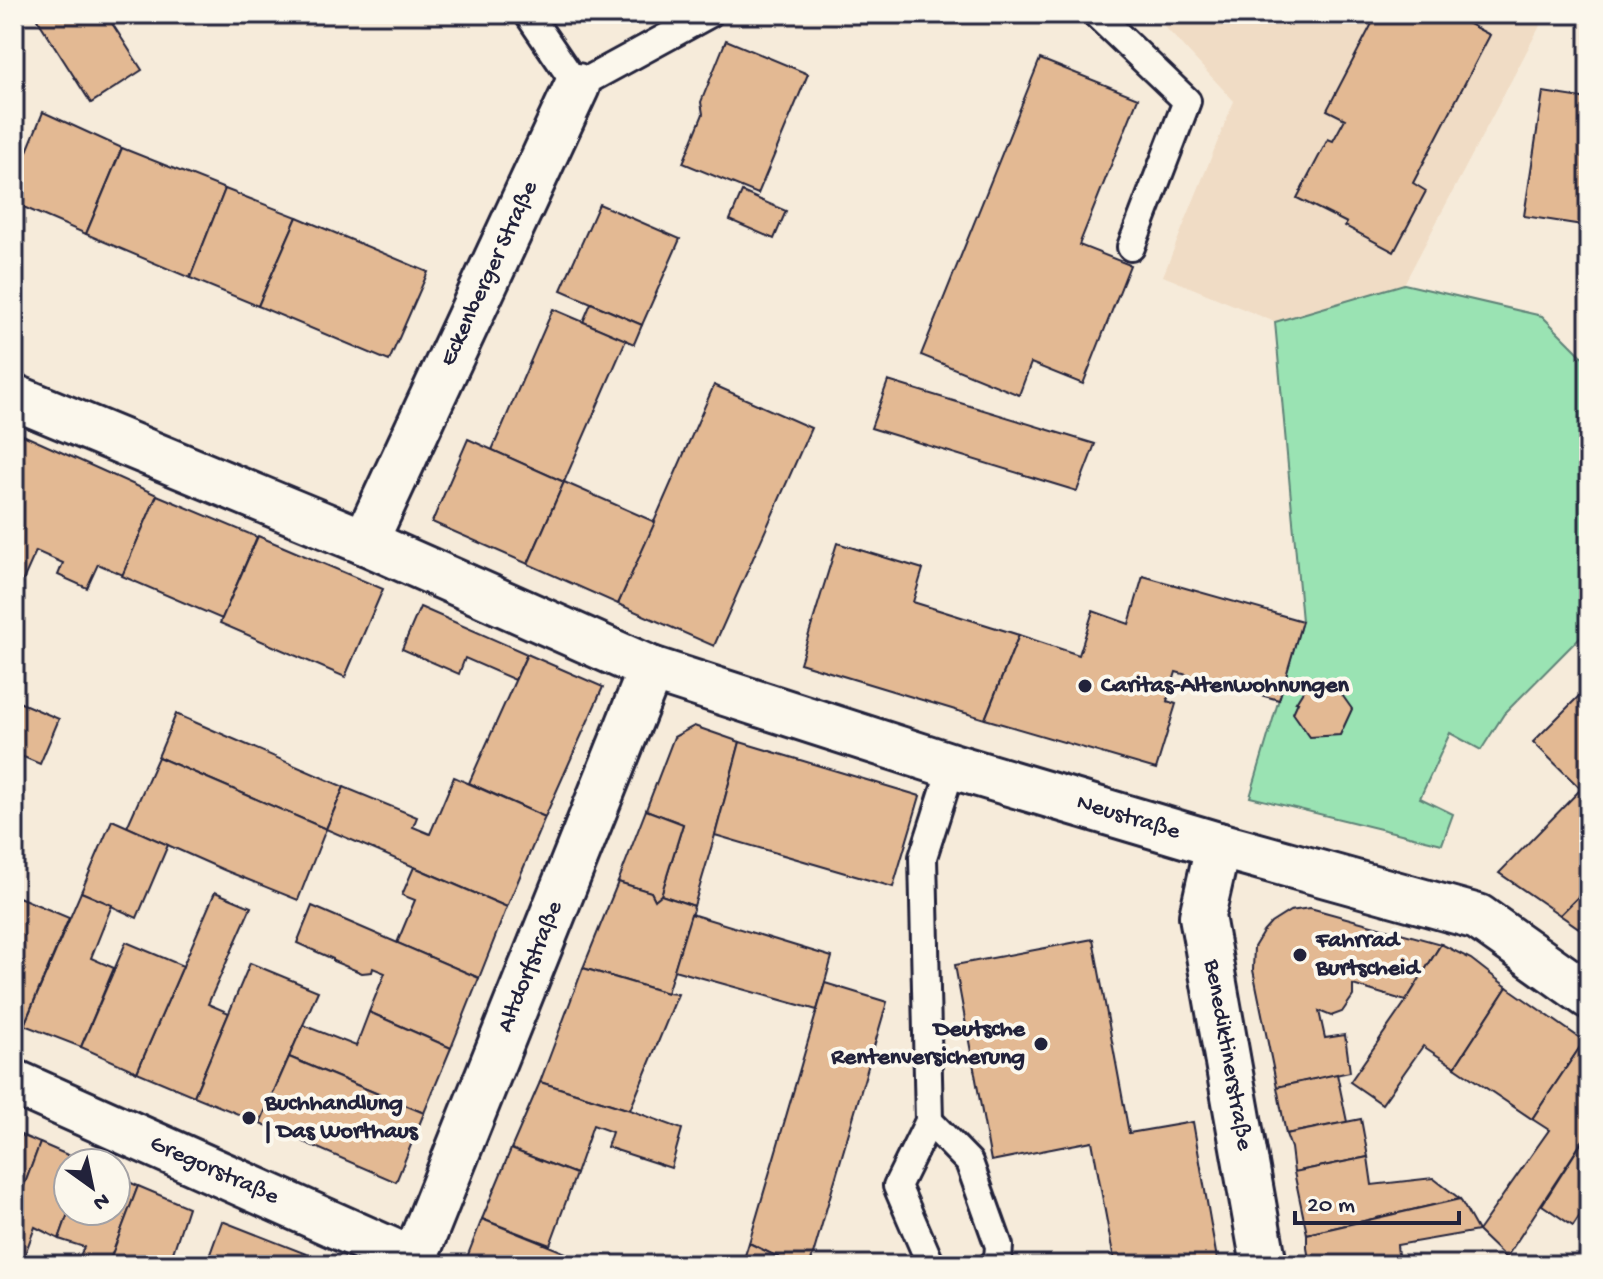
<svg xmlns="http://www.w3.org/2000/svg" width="1603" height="1279" font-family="'Gochi Hand',sans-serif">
	<rect width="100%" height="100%" fill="#f6ebda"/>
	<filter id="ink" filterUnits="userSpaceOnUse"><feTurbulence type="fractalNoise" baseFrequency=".0125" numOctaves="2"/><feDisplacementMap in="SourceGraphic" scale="16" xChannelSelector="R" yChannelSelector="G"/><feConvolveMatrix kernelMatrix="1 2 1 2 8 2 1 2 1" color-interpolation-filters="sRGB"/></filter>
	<g filter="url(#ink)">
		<polygon fill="#f0dcc5" points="1153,14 1521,14 1541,24 1404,284 1275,322 1163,276 1234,101"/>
		<polygon fill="#9ae3b3" stroke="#5e8277" stroke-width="2" points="1404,284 1542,316 1589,363 1589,628 1504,714 1481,750 1450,733 1420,798 1453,814 1442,844 1250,797 1302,621 1275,322"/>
		<g fill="#e3b993" stroke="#22223b" stroke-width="2">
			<polygon points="34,14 106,14 142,70 91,103"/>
			<polygon points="1377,14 1421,14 1432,20 1435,14 1450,14 1490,35 1413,183 1426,191 1394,252 1345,226 1347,223 1297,198 1328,139 1333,141 1345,119 1327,110"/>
			<polygon points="726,40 808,74 758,194 683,163 703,114 701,102"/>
			<polygon points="1040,59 1138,98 1079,245 1130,265 1083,384 1031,363 1019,395 921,355"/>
			<polygon points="1543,92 1589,99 1589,226 1524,216"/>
			<polygon points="43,112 122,148 86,234 14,203 14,183"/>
			<polygon points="122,148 225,189 190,278 86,234"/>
			<polygon points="225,189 297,217 258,306 190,278"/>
			<polygon points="742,192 786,211 774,239 730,220"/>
			<polygon points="599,204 680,239 642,325 561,290"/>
			<polygon points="297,217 428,272 389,361 258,306"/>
			<polygon points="591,303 642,325 634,344 583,322"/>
			<polygon points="553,309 626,340 564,482 492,450"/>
			<polygon points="888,381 1095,444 1077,491 871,428"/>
			<polygon points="714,385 811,428 714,646 618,604"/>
			<polygon points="14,431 157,495 123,575 98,564 87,588 58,575 63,563 36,551 20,587 14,585"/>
			<polygon points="468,439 564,482 528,564 432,522"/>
			<polygon points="564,482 655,522 618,604 528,564"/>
			<polygon points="157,495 257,537 222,619 122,576"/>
			<polygon points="258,536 383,589 345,677 220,623"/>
			<polygon points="837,543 923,569 913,602 1019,635 985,719 800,663"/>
			<polygon points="1143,576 1302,621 1279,700 1176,672 1167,701 1176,704 1156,769 985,719 1019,635 1079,655 1093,611 1129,624"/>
			<polygon points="420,607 527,654 515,680 465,658 459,674 402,649"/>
			<polygon points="527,654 603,687 545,817 469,783"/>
			<polygon points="1335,685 1352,709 1340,735 1310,737 1293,713 1298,702 1296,702 1306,686"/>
			<polygon points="1589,686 1589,789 1585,793 1533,742"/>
			<polygon points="14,700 59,719 40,764 14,753"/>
			<polygon points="176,714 344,787 326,829 158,757"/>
			<polygon points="694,726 740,742 715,835 694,906 661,895 683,824 646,810 674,737"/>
			<polygon points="740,742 920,796 893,887 715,835"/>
			<polygon points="158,757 326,829 298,900 224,870 127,827"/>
			<polygon points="454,777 545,817 507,907 326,829 344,787 417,817 413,827 430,834"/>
			<polygon points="1581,789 1589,797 1589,886 1560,915 1499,873"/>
			<polygon points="646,810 683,824 661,895 655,900 651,892 618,882"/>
			<polygon points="112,820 168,845 137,918 81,892"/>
			<polygon points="414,867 507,907 479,978 397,943 415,900 402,895"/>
			<polygon points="618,882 651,892 655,900 661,895 694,906 667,993 583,968"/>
			<polygon points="1589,886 1589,935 1560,915"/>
			<polygon points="81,892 112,905 91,958 114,968 81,1047 24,1025"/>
			<polygon points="215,892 251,907 208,1004 229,1013 194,1096 137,1072"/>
			<polygon points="14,895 69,918 24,1025 14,1020"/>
			<polygon points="312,906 479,978 451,1048 369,1012 385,973 373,968 372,972 362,973 333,961 333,959 297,943"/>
			<polygon points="1310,908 1441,944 1406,1001 1353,985 1353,996 1342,1012 1331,1016 1319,1011 1325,1038 1345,1035 1350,1072 1277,1087 1253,970 1254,947 1263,932 1271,923 1290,911"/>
			<polygon points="691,914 832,957 817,1010 674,970"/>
			<polygon points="1093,939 1129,1133 1193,1122 1218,1265 1115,1265 1092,1141 991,1161 955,965"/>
			<polygon points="126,942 183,966 137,1072 81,1047"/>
			<polygon points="1441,944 1471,959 1507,987 1455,1067 1423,1046 1382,1104 1350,1082 1406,1001"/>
			<polygon points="250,963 318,991 260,1123 194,1096"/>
			<polygon points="583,968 667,993 678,994 630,1110 540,1082"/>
			<polygon points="825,983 887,1002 810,1265 794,1265 749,1243"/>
			<polygon points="1507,987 1584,1041 1532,1119 1455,1067"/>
			<polygon points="369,1012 451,1048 424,1113 289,1057 303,1025 356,1046"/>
			<polygon points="1584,1041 1589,1044 1589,1131 1506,1258 1478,1231 1549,1130 1532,1119"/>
			<polygon points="289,1057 424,1113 396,1182 260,1123"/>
			<polygon points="1337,1074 1347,1122 1286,1134 1277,1087"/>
			<polygon points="540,1082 630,1110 682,1129 671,1168 607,1147 612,1132 593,1125 576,1174 511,1149"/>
			<polygon points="1361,1119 1368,1157 1294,1172 1291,1148 1286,1134"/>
			<polygon points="1589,1131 1589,1202 1573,1226 1542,1205"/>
			<polygon points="14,1132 40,1143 14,1213"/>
			<polygon points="40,1143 86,1163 68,1163 69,1211 59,1239 35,1227 21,1265 14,1265 14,1213"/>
			<polygon points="511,1149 576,1174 550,1245 482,1219"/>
			<polygon points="1368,1157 1372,1185 1433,1178 1460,1199 1307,1234 1294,1172"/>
			<polygon points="116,1176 138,1186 108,1265 76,1265 84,1247 59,1239 69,1211 116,1211"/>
			<polygon points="138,1186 188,1207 169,1265 108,1265"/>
			<polygon points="1460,1199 1478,1231 1397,1245 1399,1265 1310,1265 1307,1248 1307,1234"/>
			<polygon points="482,1219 566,1253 562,1265 464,1265"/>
			<polygon points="222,1221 334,1265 206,1265"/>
			<polygon points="749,1243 794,1265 742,1265"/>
		</g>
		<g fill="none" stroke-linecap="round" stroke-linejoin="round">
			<defs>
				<g id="lane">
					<polyline points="528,14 577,86 709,14"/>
					<polyline points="1096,14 1187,101 1131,247"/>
					<polyline points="929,1121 969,1162 999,1246 998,1259 992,1265"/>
					<polyline points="931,1265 897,1186 929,1121 923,857 952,766"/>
				</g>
				<g id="street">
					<polyline points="14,397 365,542 651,669 952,766 1218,845 1478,917 1589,996"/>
					<polyline points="365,542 577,86"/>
					<polyline points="1218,845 1202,916 1264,1265"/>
					<polyline points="14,1082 413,1260"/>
					<polyline points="412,1265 651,669"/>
				</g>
			</defs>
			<use href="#lane" stroke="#22223b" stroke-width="32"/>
			<use href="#street" stroke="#22223b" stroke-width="50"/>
			<use href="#lane" stroke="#fbf7ec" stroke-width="26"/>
			<use href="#street" stroke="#fbf7ec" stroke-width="44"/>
		</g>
	</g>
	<g fill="#22223b" stroke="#fbf7ec" stroke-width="3">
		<circle cx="1085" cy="686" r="8"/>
		<circle cx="1300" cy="955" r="8"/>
		<circle cx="1041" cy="1044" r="8"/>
		<circle cx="249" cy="1118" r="8"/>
	</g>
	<g text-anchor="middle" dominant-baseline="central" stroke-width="8" stroke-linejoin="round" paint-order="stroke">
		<g font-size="24" fill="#22223b" stroke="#fbf7ec">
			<text transform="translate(490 274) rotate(-65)">Eckenberger Straße</text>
			<text transform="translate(1128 818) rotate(17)">Neustraße</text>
			<text transform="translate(531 967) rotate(-68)">Altdorfstraße</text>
			<text transform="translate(1227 1055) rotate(80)">Benediktinerstraße</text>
			<text transform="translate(214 1171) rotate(24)">Gregorstraße</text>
		</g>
		<g font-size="24" font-weight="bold" fill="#22223b" stroke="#fbf7ec" text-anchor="start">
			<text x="1101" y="686">Caritas-Altenwohnungen</text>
			<text x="1316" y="941">Fahrrad<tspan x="1316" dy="28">Burtscheid</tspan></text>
			<text x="1025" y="1030" text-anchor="end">Deutsche<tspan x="1025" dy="28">Rentenversicherung</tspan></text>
			<text x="265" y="1104">Buchhandlung<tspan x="265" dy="28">| Das Worthaus</tspan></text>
		</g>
	</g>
	<rect width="1603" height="1279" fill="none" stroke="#fbf7ec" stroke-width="48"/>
	<rect x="24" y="24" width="1555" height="1231" fill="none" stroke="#22223b" stroke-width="3" filter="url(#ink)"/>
	<g transform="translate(92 1187) rotate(147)"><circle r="38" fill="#fbf7ec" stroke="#a4a2a5" stroke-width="2"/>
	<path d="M0-6L14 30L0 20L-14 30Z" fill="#22223b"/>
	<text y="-12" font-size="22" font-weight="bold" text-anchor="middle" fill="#22223b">N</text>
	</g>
	<path d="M1295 1211v12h164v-12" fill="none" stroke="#22223b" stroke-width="4"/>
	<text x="1307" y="1211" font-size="24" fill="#22223b" stroke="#fbf7ec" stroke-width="6" paint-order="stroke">20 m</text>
</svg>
